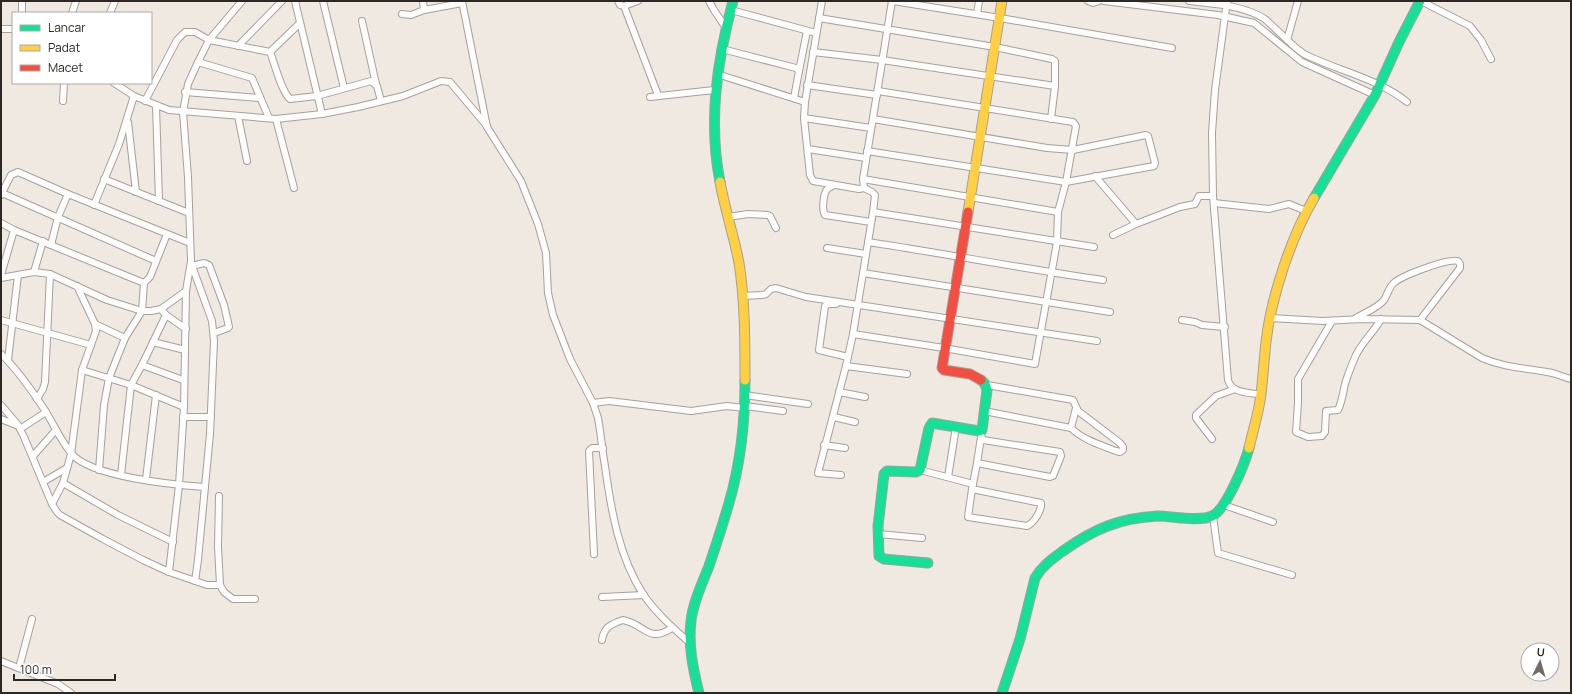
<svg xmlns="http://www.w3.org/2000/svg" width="1572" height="694" font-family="Manrope,sans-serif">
	<rect width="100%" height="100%" fill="#f0e9e2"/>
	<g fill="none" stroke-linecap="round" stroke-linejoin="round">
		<defs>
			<g id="street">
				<polyline points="295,1 322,114"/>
				<polyline points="323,1 344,88"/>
				<path d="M 462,1 L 487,127 L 521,181 L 538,224 L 546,253 L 548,293 L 553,315 L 570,359 L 593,403 L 598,418 C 601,434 602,450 605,466 C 611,510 619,557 643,594 C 656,613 673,628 690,643"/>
				<polyline points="618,1 620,5 624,6 658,95"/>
				<polyline points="709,1 714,10 726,28"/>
				<polyline points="822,1 805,102 804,118 810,175 813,181 859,189 864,188 863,179 892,1"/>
				<polyline points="893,1 1000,18 1172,48"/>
				<polyline points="1088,1 1093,3 1099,1"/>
				<polyline points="1104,1 1218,15 1254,23 1302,62 1375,95"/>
				<path d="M 1189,1 C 1214,4 1243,5 1265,19 L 1296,48 L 1304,54 C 1338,71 1377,78 1407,102"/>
				<path d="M 1227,1 L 1215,90 L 1212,133 L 1213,196 L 1228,380 C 1232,394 1249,392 1261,395"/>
				<polyline points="1421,1 1470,26 1481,40 1491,59"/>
				<polyline points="624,6 638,1"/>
				<polyline points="424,10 462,3"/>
				<polyline points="731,10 816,33"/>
				<polyline points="22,13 22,1"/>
				<polyline points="72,13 76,1"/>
				<polyline points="110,13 115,1"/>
				<polyline points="402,14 411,15 424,10 423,1"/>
				<polyline points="977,14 979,1"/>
				<polyline points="819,18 995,47 1052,59 1055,61 1055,86"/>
				<polyline points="362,21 376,84"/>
				<polyline points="1,29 13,29"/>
				<polyline points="1287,40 1298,1"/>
				<polyline points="238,46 282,1"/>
				<polyline points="722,49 796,68 799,71 794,98"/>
				<path d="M 270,52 C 275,64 281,91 290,99 L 317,96 L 371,81 L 377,86 L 381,101"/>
				<polyline points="813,52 882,60 1055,86 1051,119"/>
				<polyline points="198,62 252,78 269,118"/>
				<polyline points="799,71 807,31"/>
				<polyline points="717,74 805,102"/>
				<polyline points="114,83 134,96 169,110 276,119 322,114 358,107 403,96 441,81 450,82 487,126"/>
				<polyline points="807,85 877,95"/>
				<polyline points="185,92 260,98"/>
				<polyline points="650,97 714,90"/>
				<polyline points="63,101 64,83"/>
				<polyline points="145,101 177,40 185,32 195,32 209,40 270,52 300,23"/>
				<polyline points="156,106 159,201"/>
				<polyline points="238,116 247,161"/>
				<polyline points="804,118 871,128"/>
				<polyline points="276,119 294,188"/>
				<polyline points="128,122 136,192"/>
				<polyline points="808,149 866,158"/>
				<polyline points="867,151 1066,182 1154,166 1155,163 1148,136 1146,135 1073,150 1047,148 873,119"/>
				<polyline points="1095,176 1136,224 1180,207 1195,204 1199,196 1213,196"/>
				<polyline points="104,179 189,213"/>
				<polyline points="863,179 1058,212"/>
				<path d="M 834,185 C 831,187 827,188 826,191 C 823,197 822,210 825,215 L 871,222"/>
				<polyline points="864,188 872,192 875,195 873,212 853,334 846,366 907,374"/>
				<polyline points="2,193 156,261"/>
				<polyline points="1,195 11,175 18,172 68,194 190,243"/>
				<polyline points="1214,203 1269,209 1289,204 1306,211"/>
				<polyline points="94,205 119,144 134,96"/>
				<polyline points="873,212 1094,247"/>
				<polyline points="728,217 748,214 768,215 770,216 776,228"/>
				<polyline points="1,223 14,230 144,283"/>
				<polyline points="1113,235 1136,224"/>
				<path d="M 868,242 C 947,254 1025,269 1103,280"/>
				<polyline points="51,245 58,217 68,194"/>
				<polyline points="827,248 866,254"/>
				<polyline points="191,263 212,321 214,341 210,434 198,560 195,581"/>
				<polyline points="192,266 204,263 209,265 224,305 229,327 228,328 214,333"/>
				<polyline points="34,272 43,241"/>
				<polyline points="863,273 1110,312"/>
				<polyline points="1,275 14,230"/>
				<polyline points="1,278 34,272 50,274 107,300 142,311 151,311 161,309 186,291"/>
				<polyline points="742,296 762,295 766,294 771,289 776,288 806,297 1097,341"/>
				<polyline points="836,304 828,304 825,306 819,350 848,357"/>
				<polyline points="166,315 186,329"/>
				<path d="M 1270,318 L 1323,321 L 1362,319 L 1420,320 L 1482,358 C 1503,367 1524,368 1547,372 C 1555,373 1563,377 1571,379"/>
				<path d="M 1356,318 C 1364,313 1378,308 1384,300 C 1388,294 1389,286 1395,282 C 1404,275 1448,258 1458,261 L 1460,264 L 1460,268 L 1420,320"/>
				<polyline points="1,320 91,345"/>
				<polyline points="1182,320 1195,322 1202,325 1225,327"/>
				<path d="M 1332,321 L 1298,379 L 1298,403 L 1296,432 L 1308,437 L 1322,436 L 1325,432 L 1326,411 L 1338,410 C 1342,402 1343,393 1345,384 C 1348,374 1352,364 1356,355 C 1363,341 1374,332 1381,319"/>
				<polyline points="95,324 125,338"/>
				<polyline points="853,334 944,348 1035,364 1057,242 1058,212 1066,182 1076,126 1073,122 878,91"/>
				<polyline points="153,342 185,350"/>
				<path d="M 1,354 C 18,370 33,392 46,412 C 54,425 61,441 71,453 C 89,477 176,485 205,487"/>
				<polyline points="8,360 18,275"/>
				<polyline points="142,365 183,380"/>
				<polyline points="82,370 131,385 184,407"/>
				<polyline points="839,392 865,397"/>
				<polyline points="745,395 808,404"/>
				<polyline points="37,399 43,389 45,382 50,274"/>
				<polyline points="593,403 609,401 691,411 727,406 744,408"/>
				<polyline points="1,405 18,425 24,437 52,504 57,512 60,515 103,539 143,560 169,572 207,585 220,585"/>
				<polyline points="745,406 783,411"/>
				<path d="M 984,411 L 1071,428 C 1083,440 1101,445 1116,451 L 1120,452 L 1123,450 L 1123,447 L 1120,443 L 1078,411 L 1073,400 L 987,385"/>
				<polyline points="183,417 211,417"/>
				<polyline points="834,417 855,422"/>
				<polyline points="1,419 16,425"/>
				<polyline points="1071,428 1076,408"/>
				<polyline points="20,429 46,412"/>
				<polyline points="981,431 981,435 983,440 1060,452 1061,456 1053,476 1050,477 977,463 981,437"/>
				<polyline points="1212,439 1196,418 1196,415 1216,396 1235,389"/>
				<polyline points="824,445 845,448"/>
				<polyline points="33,456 56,430"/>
				<polyline points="99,470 104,405 109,378 125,338 142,311 144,283 150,277 167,234"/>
				<polyline points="920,470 973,484"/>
				<polyline points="121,475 131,385 142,365 166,315 161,309"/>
				<polyline points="841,475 818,473 846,366"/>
				<polyline points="948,477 956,427"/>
				<polyline points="146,479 156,395"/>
				<polyline points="43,482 67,468"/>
				<polyline points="63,483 118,515 173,542"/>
				<path d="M 972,489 L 968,517 L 1027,526 C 1034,523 1042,510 1041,503 L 972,489 L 977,463"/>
				<polyline points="219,496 218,547 220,585 224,592 233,599 255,599"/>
				<polyline points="52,504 63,483 71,454 82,370 96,331 95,324 77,286"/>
				<polyline points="1224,505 1273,522"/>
				<polyline points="1213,516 1218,553 1292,575"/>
				<polyline points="878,534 922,538"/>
				<polyline points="594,554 589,451 592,448 603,448"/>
				<polyline points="169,572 179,485 184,407 186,291 191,261 188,177 183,112 188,84 198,62 209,40 242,1"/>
				<polyline points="602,597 644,595"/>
				<path d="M 602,640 C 604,627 611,624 623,620 C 645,624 648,644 672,628"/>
				<polyline points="1,661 58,684 71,693"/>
				<polyline points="19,668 32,619"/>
			</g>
			<g id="fast">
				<path d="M 720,182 C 708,121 717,61 733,1"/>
				<polyline points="1314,198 1375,95 1399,42 1420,1"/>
				<polyline points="928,563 884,559 879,556 878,526 884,474 887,471 916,472 920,470 929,428 932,423 979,431 982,430 987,390 985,384 981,380"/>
				<path d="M 699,693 C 693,669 688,645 691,621 C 693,602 702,584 709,566 C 716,545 723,524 729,503 C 741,462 745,421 745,380"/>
				<path d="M 1002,693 L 1020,639 L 1035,578 C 1042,566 1052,559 1063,551 C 1094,529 1119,518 1158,516 C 1172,516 1200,522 1212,516 C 1226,510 1245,463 1249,448"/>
			</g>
			<g id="slow">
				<path d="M 720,182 C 725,210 734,236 739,263 C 745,301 745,341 745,380"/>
				<polyline points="968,212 1002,1"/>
				<path d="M 1249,448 C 1253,430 1259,412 1261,394 C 1263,377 1264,360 1266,342 C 1271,298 1291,237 1314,198"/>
			</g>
			<polyline id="jam" points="968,212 942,368 944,370 970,374 981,380"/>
		</defs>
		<use href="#street" stroke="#a6a09b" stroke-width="8"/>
		<use href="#fast" stroke="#a6a09b" stroke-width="11"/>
		<use href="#slow" stroke="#a6a09b" stroke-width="11"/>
		<use href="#jam" stroke="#a6a09b" stroke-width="11"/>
		<use href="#street" stroke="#fdfcfb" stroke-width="6"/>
		<use href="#fast" stroke="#16e098" stroke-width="9"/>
		<use href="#slow" stroke="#ffcf43" stroke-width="9"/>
		<use href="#jam" stroke="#f24e42" stroke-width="9"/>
	</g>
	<rect width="1572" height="694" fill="none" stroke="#2d2823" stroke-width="4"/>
	<rect x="12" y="12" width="140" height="72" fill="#ffffff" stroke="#aba9a7"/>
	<rect x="20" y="25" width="20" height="6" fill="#16e098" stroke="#aba9a7"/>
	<text x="48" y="32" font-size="12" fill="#2d2823">Lancar</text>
	<rect x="20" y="45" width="20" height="6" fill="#ffcf43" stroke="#aba9a7"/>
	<text x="48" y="52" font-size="12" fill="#2d2823">Padat</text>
	<rect x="20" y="65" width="20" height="6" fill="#f24e42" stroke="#aba9a7"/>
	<text x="48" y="72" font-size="12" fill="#2d2823">Macet</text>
	<g transform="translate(1540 662) rotate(5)"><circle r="19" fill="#ffffff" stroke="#aba9a7"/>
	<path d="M0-3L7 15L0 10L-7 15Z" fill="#716c66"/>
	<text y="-6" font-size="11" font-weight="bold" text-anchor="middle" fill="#2d2823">U</text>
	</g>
	<path d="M14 674v6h101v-6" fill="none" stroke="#2d2823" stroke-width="2"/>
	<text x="20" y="674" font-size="12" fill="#2d2823" stroke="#ffffff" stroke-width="3" paint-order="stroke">100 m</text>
</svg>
